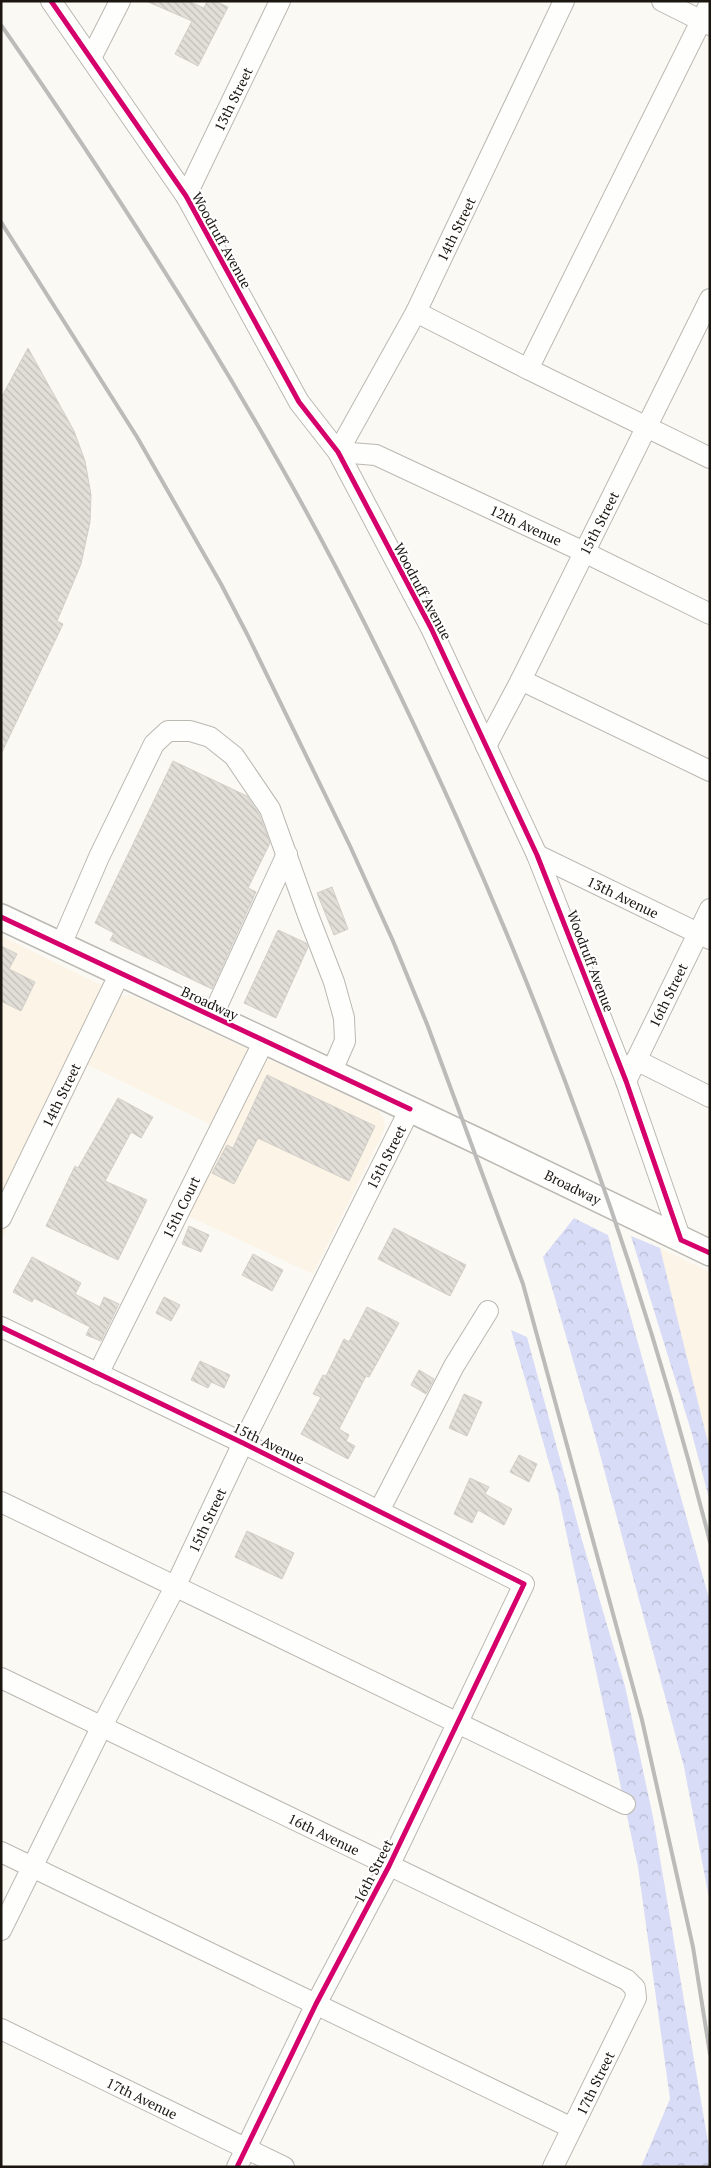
<svg xmlns="http://www.w3.org/2000/svg" width="711" height="2168" font-family="'PT Serif',serif">
	<defs>
		<pattern id="forest-crowns" width="20" height="18" patternUnits="userSpaceOnUse" patternTransform="scale(1.25)"><rect width="20" height="18" fill="#d9dcf6"/><path d="M2 6a3 3 0 1 1 6 0M12 15a3 3 0 1 1 6 0" fill="none" stroke="#babcd2"/></pattern>
		<pattern id="building-back-hatch" width="6" height="6" patternUnits="userSpaceOnUse" patternTransform="scale(1.25)"><rect width="6" height="6" fill="#e2ded8"/><path d="M-1 5l2 2M0 0l6 6M5-1l2 2" fill="none" stroke="#c1beb8"/></pattern>
	</defs>
	<rect width="100%" height="100%" fill="#fbf9f4"/>
	<g fill="#fcf4e6">
		<polygon points="1,936 123,996 130,995 140,999 377,1110 383,1118 385,1126 382,1135 313,1274 173,1209 214,1126 88,1065 1,1240"/>
		<polygon points="660,1248 710,1272 710,1451 701,1418"/>
	</g>
	<g fill="url(#forest-crowns)">
		<polygon points="574,1218 608,1235 710,1602 710,1903 684,1767 595,1436 543,1257"/>
		<polygon points="631,1236 660,1248 710,1451 710,1502 692,1434"/>
		<polygon points="511,1330 527,1337 582,1540 625,1686 653,1817 710,2154 710,2167 641,2167 670,2099 638,1867 558,1494"/>
	</g>
	<g fill="url(#building-back-hatch)" stroke="#d2cfc9">
		<polygon points="146,1 188,1 204,8 207,1 215,1 228,7 198,66 175,54 192,21"/>
		<polygon points="28,348 74,431 85,461 91,495 90,522 81,564 57,621 63,624 1,754 1,398"/>
		<polygon points="173,761 247,796 259,814 270,843 248,888 256,892 212,989 110,940 114,933 95,923"/>
		<polygon points="332,887 348,929 334,935 317,893"/>
		<polygon points="278,930 306,943 308,947 276,1018 244,1003"/>
		<polygon points="1,946 17,954 9,969 35,982 21,1011 1,1001"/>
		<polygon points="267,1075 375,1126 349,1181 258,1138 234,1184 212,1173 227,1145 233,1148"/>
		<polygon points="118,1098 153,1117 141,1138 131,1132 105,1181 147,1200 118,1260 46,1226 75,1166 78,1168"/>
		<polygon points="189,1226 209,1235 201,1252 182,1244"/>
		<polygon points="394,1228 466,1265 450,1296 378,1259"/>
		<polygon points="253,1254 283,1270 272,1291 242,1275"/>
		<polygon points="32,1257 81,1283 75,1294 100,1307 104,1297 119,1304 101,1341 86,1335 90,1327 34,1298 32,1302 13,1292"/>
		<polygon points="164,1297 180,1305 171,1321 156,1313"/>
		<polygon points="367,1307 399,1323 369,1377 366,1376 339,1429 349,1435 346,1441 355,1446 348,1459 301,1434 321,1397 313,1394 323,1375 326,1376 344,1339 349,1342"/>
		<polygon points="200,1361 230,1375 224,1388 211,1382 208,1388 191,1380"/>
		<polygon points="419,1370 434,1379 426,1394 411,1385"/>
		<polygon points="464,1394 482,1402 467,1436 449,1428"/>
		<polygon points="519,1455 537,1464 529,1482 510,1472"/>
		<polygon points="470,1478 489,1487 485,1494 512,1509 504,1525 478,1510 472,1523 454,1514"/>
		<polygon points="247,1531 294,1553 282,1579 235,1557"/>
	</g>
	<g fill="none" stroke-linecap="round" stroke-linejoin="round">
		<defs>
			<g id="minor">
				<polyline points="51,1 186,196 299,402 338,452 431,628 537,855 626,1081 681,1240"/>
				<polyline points="564,1 416,312 338,452 376,455 584,552 710,614"/>
				<polyline points="662,1 710,25"/>
				<polyline points="91,58 120,1"/>
				<polyline points="186,196 280,1"/>
				<polyline points="416,312 528,369 710,3"/>
				<polyline points="528,369 710,458"/>
				<polyline points="521,680 710,771"/>
				<polyline points="486,746 521,680 710,299"/>
				<polyline points="537,855 710,939"/>
				<polyline points="61,945 99,857 154,744 168,731 190,731 210,737 234,756 270,809 308,915 334,982 344,1018 345,1041 331,1073"/>
				<polyline points="212,1017 287,854"/>
				<polyline points="636,1060 710,1097"/>
				<polyline points="626,1081 710,909"/>
				<polyline points="1,1218 120,973"/>
				<polyline points="1,1327 243,1443 524,1584 389,1866 316,2004 237,2167"/>
				<polyline points="98,1374 264,1041"/>
				<polyline points="1,1502 625,1804"/>
				<polyline points="379,1511 454,1366 488,1311"/>
				<polyline points="1,1678 627,1980 635,1988 636,1998 553,2167"/>
				<polyline points="1,1852 572,2128"/>
				<polyline points="1,1930 102,1726 175,1587 243,1443 410,1109"/>
				<polyline points="1,2029 284,2167"/>
			</g>
			<polyline id="major" points="1,917 486,1145 710,1253"/>
		</defs>
		<use href="#minor" stroke="#bbb8b2" stroke-width="22"/>
		<use href="#major" stroke="#bbb8b2" stroke-width="28"/>
		<use href="#minor" stroke="#fefefd" stroke-width="20"/>
		<use href="#major" stroke="#fefefd" stroke-width="25"/>
		<g stroke="#bbbbb9" stroke-width="4">
			<path d="M 1,25 C 101,169 196,315 282,468 C 346,581 403,698 456,816 C 561,1051 647,1293 710,1542"/>
			<polyline points="1,222 137,437 221,584 247,634 350,846 393,941 427,1024 523,1284 642,1720 693,1947 710,2054"/>
		</g>
		<defs>
			<g id="cycleway">
				<polyline points="51,1 186,196 299,402 338,452 431,628 537,855 626,1081 681,1240 710,1253"/>
				<polyline points="1,917 410,1109"/>
				<polyline points="1,1327 243,1443 524,1584 389,1866 316,2004 237,2167"/>
			</g>
		</defs>
		<use href="#cycleway" stroke="#fff" stroke-width="8"/>
		<use href="#cycleway" stroke="#d6006c" stroke-width="5"/>
	</g>
	<g text-anchor="middle" dominant-baseline="central" stroke-width="4" stroke-linejoin="round" paint-order="stroke">
		<g font-size="14" fill="#1b160f" stroke="#fff">
			<text transform="translate(233 99) rotate(-64)">13th Street</text>
			<text transform="translate(456 229) rotate(-64)">14th Street</text>
			<text transform="translate(222 240) rotate(61)">Woodruff Avenue</text>
			<text transform="translate(599 523) rotate(-63)">15th Street</text>
			<text transform="translate(526 525) rotate(25)">12th Avenue</text>
			<text transform="translate(423 591) rotate(62)">Woodruff Avenue</text>
			<text transform="translate(623 897) rotate(26)">13th Avenue</text>
			<text transform="translate(591 961) rotate(69)">Woodruff Avenue</text>
			<text transform="translate(668 995) rotate(-64)">16th Street</text>
			<text transform="translate(210 1003) rotate(25)">Broadway</text>
			<text transform="translate(61 1095) rotate(-64)">14th Street</text>
			<text transform="translate(386 1157) rotate(-63)">15th Street</text>
			<text transform="translate(573 1187) rotate(26)">Broadway</text>
			<text transform="translate(181 1207) rotate(-64)">15th Court</text>
			<text transform="translate(269 1443) rotate(26)">15th Avenue</text>
			<text transform="translate(207 1520) rotate(-65)">15th Street</text>
			<text transform="translate(324 1834) rotate(26)">16th Avenue</text>
			<text transform="translate(373 1871) rotate(-63)">16th Street</text>
			<text transform="translate(595 2083) rotate(-64)">17th Street</text>
			<text transform="translate(142 2098) rotate(26)">17th Avenue</text>
		</g>
	</g>
	<rect width="711" height="2168" fill="none" stroke="#1b160f" stroke-width="5"/>
</svg>
